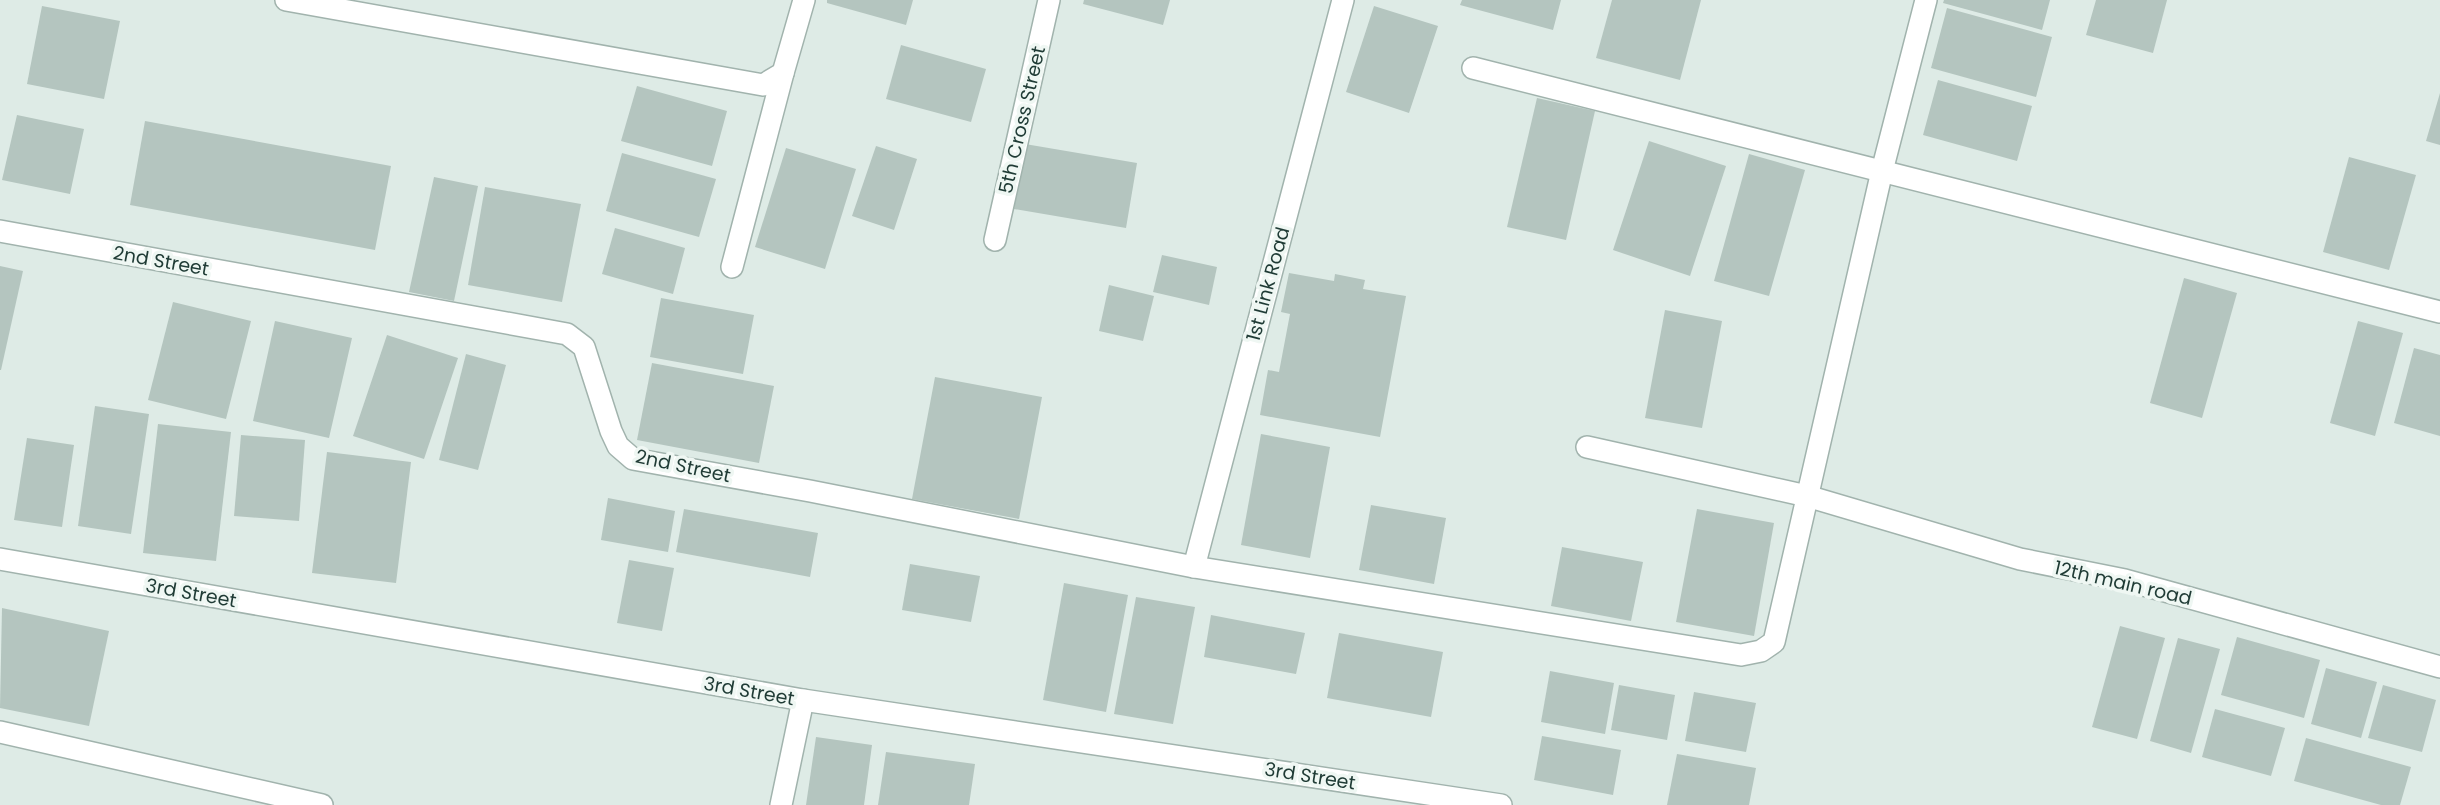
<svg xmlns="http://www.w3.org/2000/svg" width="2440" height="805" font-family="Poppins,sans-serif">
	<rect width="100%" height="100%" fill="#deebe6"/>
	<g fill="#b4c5bf">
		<polygon points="827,0 913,0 906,25 827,3"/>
		<polygon points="1084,0 1170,0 1163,25 1083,4"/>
		<polygon points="1462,0 1561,0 1553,30 1460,5"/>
		<polygon points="1612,0 1701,0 1680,80 1596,58"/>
		<polygon points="1944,0 2050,0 2042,30 1943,3"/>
		<polygon points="2096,0 2167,0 2153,53 2086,35"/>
		<polygon points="42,6 120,21 104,99 27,84"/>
		<polygon points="1374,6 1438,26 1409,113 1346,92"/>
		<polygon points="1947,8 2052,37 2036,97 1931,68"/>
		<polygon points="901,45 986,69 971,122 886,99"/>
		<polygon points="1938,80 2032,106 2017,161 1923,135"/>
		<polygon points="637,86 727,111 712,166 621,141"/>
		<polygon points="2440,93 2440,145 2426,141"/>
		<polygon points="1537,98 1595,111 1566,240 1507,227"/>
		<polygon points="17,115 84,129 70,194 2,180"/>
		<polygon points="145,121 391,166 375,250 130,205"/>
		<polygon points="1649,141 1726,166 1690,276 1613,250"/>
		<polygon points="1025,144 1137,163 1126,228 1014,209"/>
		<polygon points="876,146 917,159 894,230 852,216"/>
		<polygon points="786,148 856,169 825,269 755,247"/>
		<polygon points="622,153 716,179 699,237 606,211"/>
		<polygon points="1749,154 1805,170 1769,296 1714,281"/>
		<polygon points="2349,157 2416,175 2389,270 2323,252"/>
		<polygon points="434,177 478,186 454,301 409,292"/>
		<polygon points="485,187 581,204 562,302 468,285"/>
		<polygon points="615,228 685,248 673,294 602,274"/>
		<polygon points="1162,255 1217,267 1209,305 1153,292"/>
		<polygon points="0,266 23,271 1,370 0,370"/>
		<polygon points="1289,273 1334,281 1335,274 1365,280 1363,289 1406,296 1380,437 1260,415 1268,370 1279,372 1290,314 1281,312"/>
		<polygon points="2184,278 2237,293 2202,418 2150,403"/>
		<polygon points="1109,285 1154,296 1143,341 1099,331"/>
		<polygon points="661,298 754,315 743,374 650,357"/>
		<polygon points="173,302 251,321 226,419 148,400"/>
		<polygon points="1665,310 1722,321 1702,428 1645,418"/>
		<polygon points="275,321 352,338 329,438 253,421"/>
		<polygon points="2358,321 2403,333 2375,436 2330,423"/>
		<polygon points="387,335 458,358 424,459 353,436"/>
		<polygon points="2414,348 2440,355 2440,436 2394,423"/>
		<polygon points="466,354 506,365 478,470 439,460"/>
		<polygon points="652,363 774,386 759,463 637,440"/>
		<polygon points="935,377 1042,397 1019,519 912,499"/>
		<polygon points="95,406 149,414 131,534 78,526"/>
		<polygon points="158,424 231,432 216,561 143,553"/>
		<polygon points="1261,434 1330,447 1310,558 1241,545"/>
		<polygon points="241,435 305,440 299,521 234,516"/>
		<polygon points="27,438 74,445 62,527 14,520"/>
		<polygon points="327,452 411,462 396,583 312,573"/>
		<polygon points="608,498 675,511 668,552 601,540"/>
		<polygon points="1371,505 1446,518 1434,584 1359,570"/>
		<polygon points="684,509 818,533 810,577 676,552"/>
		<polygon points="1697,509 1774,523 1754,636 1676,622"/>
		<polygon points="1562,547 1643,562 1631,621 1551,606"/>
		<polygon points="629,560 674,568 662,631 617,623"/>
		<polygon points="910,564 980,576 971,622 902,610"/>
		<polygon points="1064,583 1128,595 1106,712 1043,700"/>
		<polygon points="1136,597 1195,607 1173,724 1114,714"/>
		<polygon points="2,608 109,631 89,726 0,708"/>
		<polygon points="1211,615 1305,633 1296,674 1204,657"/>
		<polygon points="2120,626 2165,638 2137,739 2092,727"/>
		<polygon points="1339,633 1443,652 1431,717 1327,698"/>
		<polygon points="2237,637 2320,660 2304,718 2221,695"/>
		<polygon points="2178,638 2220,649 2191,753 2150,741"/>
		<polygon points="2326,668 2377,682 2361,738 2311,724"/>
		<polygon points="1550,671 1614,683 1605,734 1541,722"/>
		<polygon points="1619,685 1675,695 1667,740 1611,730"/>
		<polygon points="2383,685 2436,700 2422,752 2368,738"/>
		<polygon points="1694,692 1756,703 1746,752 1685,741"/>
		<polygon points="2215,709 2285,728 2271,776 2202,757"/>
		<polygon points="1542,736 1621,750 1613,795 1534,780"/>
		<polygon points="816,737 872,745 864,805 806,805"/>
		<polygon points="2306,738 2411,767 2400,805 2381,805 2294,781"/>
		<polygon points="886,752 975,764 969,805 878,805"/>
		<polygon points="1677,754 1756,768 1749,805 1667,805"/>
	</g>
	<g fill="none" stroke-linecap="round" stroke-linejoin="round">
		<defs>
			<g id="street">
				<polyline points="286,0 763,85 783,73 804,0"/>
				<polyline points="1473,68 2440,312"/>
				<polyline points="0,231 567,334 584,347 611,431 618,446 633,459 810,491 1194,567 1741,655 1761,651 1774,642 1882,171 1926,0"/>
				<polyline points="995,240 1049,0"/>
				<polyline points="732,267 783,73"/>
				<polyline points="1587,447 1807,496 2020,559 2125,580 2440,667"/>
				<polyline points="0,559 803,700 1501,805"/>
				<polyline points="1194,567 1343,0"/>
				<polyline points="0,732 322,805"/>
				<polyline points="781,805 803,700"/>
			</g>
		</defs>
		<use href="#street" stroke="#a1b3ad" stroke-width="24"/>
		<use href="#street" stroke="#fff" stroke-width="21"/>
	</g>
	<g text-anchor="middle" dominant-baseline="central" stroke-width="7" stroke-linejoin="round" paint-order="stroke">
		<g font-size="19" fill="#1f3b35" stroke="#eff7f3">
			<text transform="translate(1022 120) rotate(-77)">5th Cross Street</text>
			<text transform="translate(161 261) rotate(10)">2nd Street</text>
			<text transform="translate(1268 284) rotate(-75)">1st Link Road</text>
			<text transform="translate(683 466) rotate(12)">2nd Street</text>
			<text transform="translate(2123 583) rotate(13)">12th main road</text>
			<text transform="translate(191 593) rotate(10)">3rd Street</text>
			<text transform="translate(749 691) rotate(10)">3rd Street</text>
			<text transform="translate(1310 776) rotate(9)">3rd Street</text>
		</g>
	</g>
</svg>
